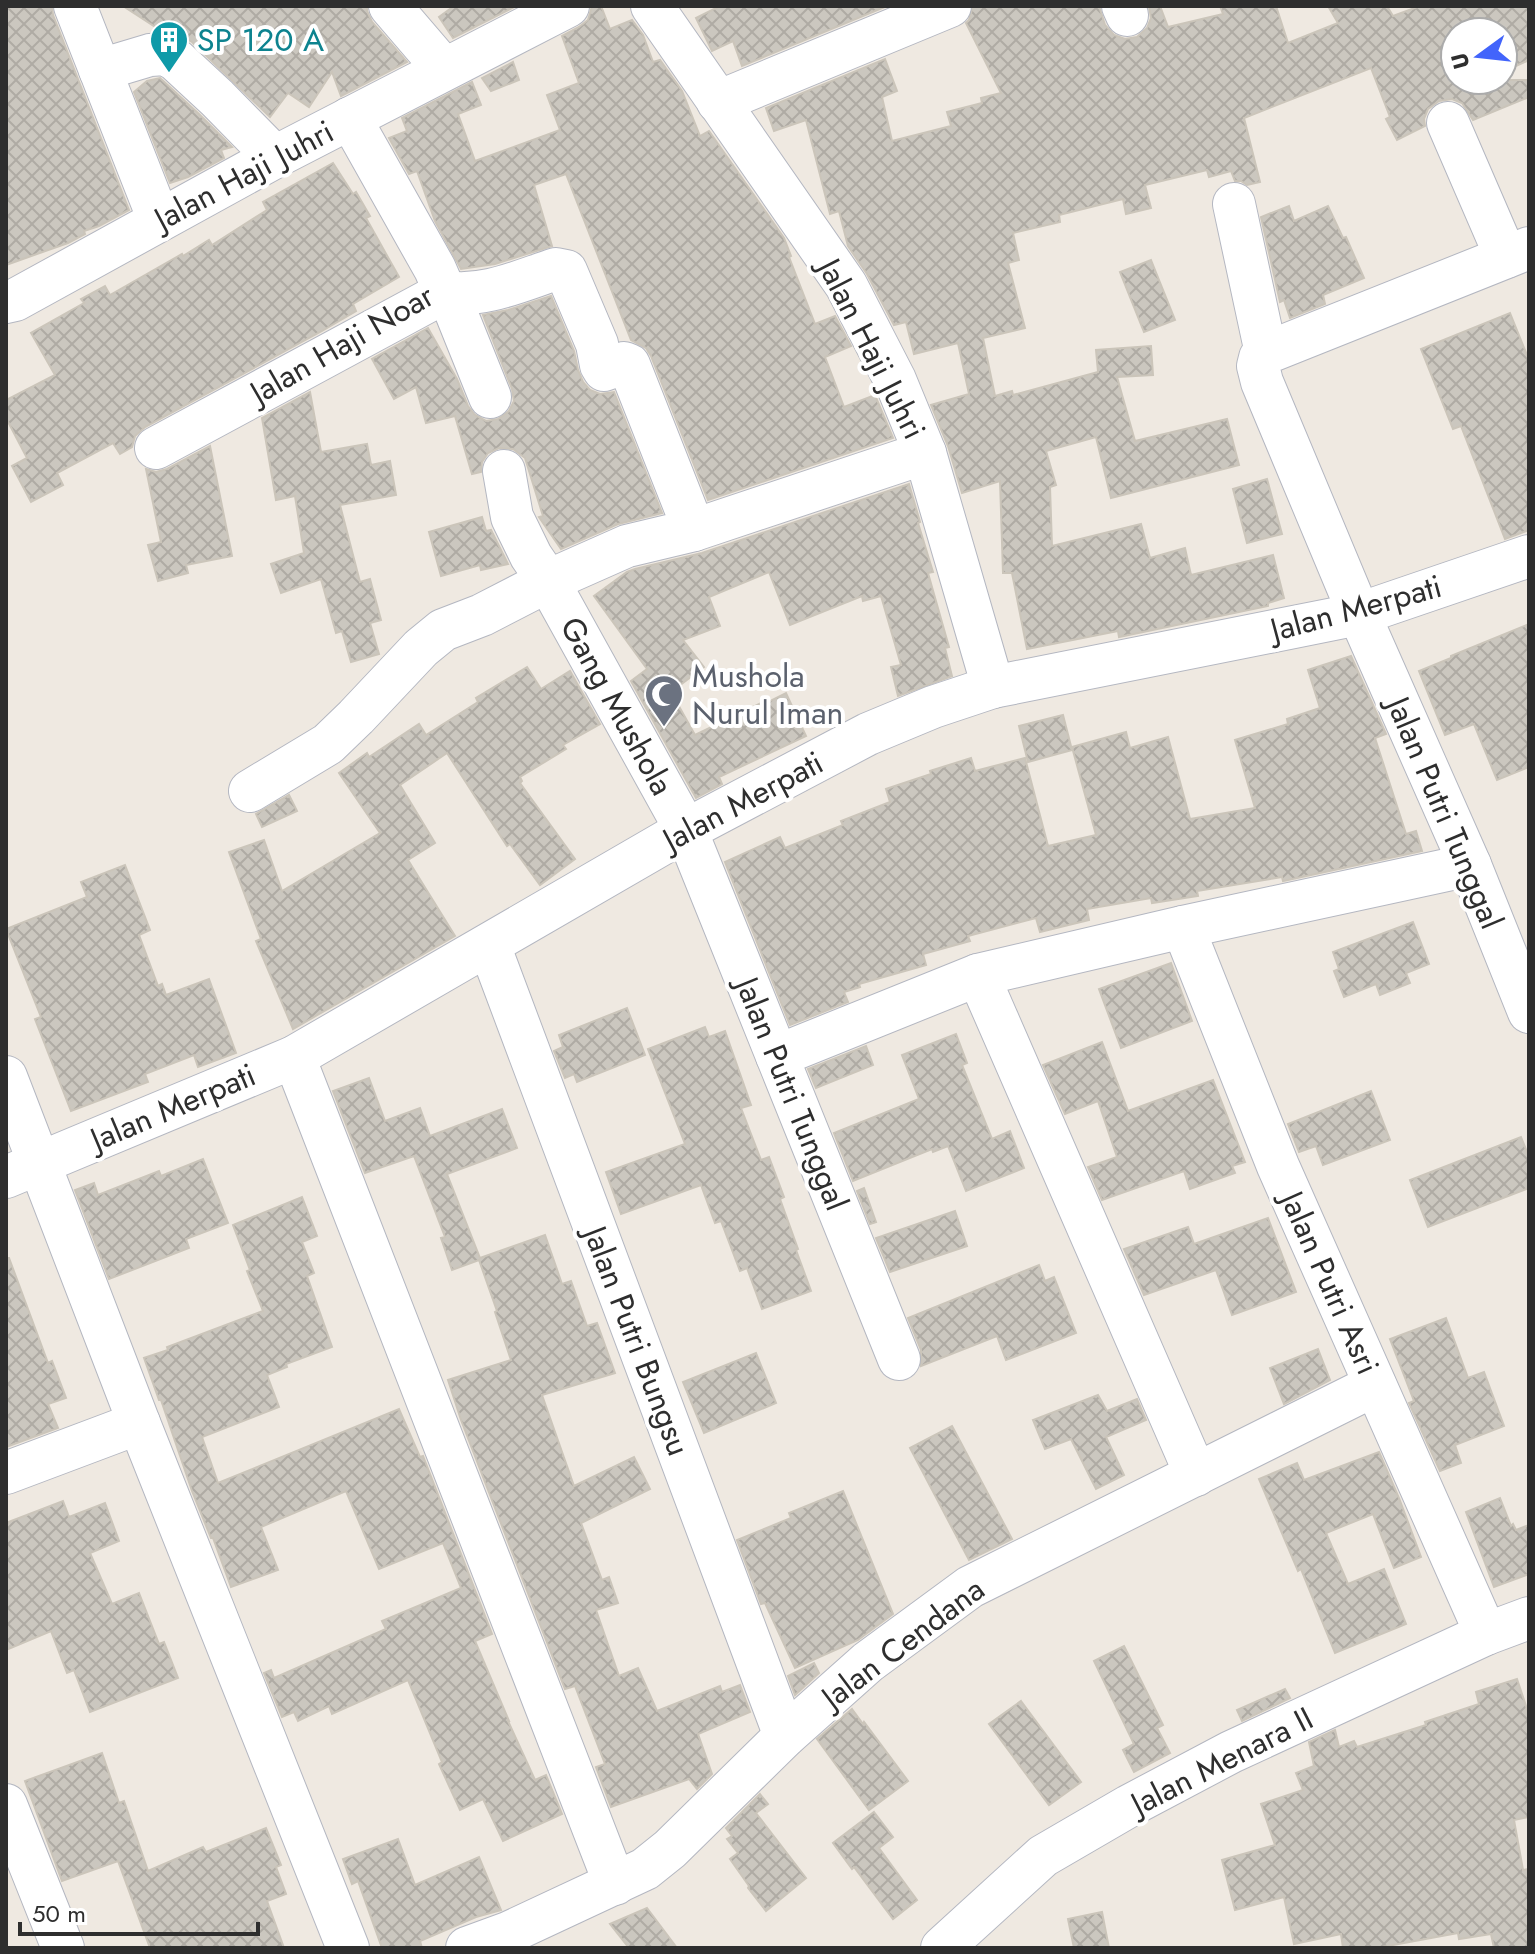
<svg xmlns="http://www.w3.org/2000/svg" width="1535" height="1954" font-family="Jost,sans-serif">
	<defs>
		<pattern id="building-cross-hatch" width="8" height="8" patternUnits="userSpaceOnUse" patternTransform="scale(2)"><rect width="8" height="8" fill="#cbc7bf"/><path d="M0 0l8 8M0 8l8-8" fill="none" stroke="#afaba4"/></pattern>
	</defs>
	<rect width="100%" height="100%" fill="#efe9e1"/>
	<g fill="url(#building-cross-hatch)" stroke="#cbc5ba" stroke-width="2">
		<polygon points="6,6 52,6 53,15 129,210 99,226 84,231 85,234 68,243 6,265"/>
		<polygon points="123,6 367,6 367,11 372,22 407,62 341,96 332,72 309,107 288,93 270,117 192,42 176,33 160,30"/>
		<polygon points="454,6 516,6 453,38 439,17"/>
		<polygon points="592,6 601,6 610,29 632,20 643,35 653,62 660,60 682,91 700,136 709,131 784,238 791,256 789,257 815,324 835,316 851,346 825,357 844,407 875,395 893,438 708,500 651,356 646,348 631,340 566,174 534,185 552,246 495,264 461,269 435,221 417,171 409,174 389,138 407,131 402,118 472,82 481,105 458,114 475,161 560,130 547,95 579,83 562,36 579,27 588,20"/>
		<polygon points="720,6 887,6 742,66 733,41 712,51 696,18"/>
		<polygon points="973,6 1099,6 1105,25 1114,35 1125,39 1137,37 1147,28 1151,18 1149,6 1160,6 1168,27 1223,14 1220,6 1276,6 1288,43 1338,23 1328,6 1387,6 1393,16 1420,6 1529,6 1529,60 1503,72 1503,32 1455,32 1455,80 1529,80 1529,97 1473,120 1462,103 1452,99 1439,101 1428,109 1424,119 1425,126 1397,140 1386,119 1390,117 1371,68 1244,118 1260,182 1247,185 1241,181 1235,181 1231,171 1209,177 1207,170 1145,185 1151,208 1126,214 1123,199 1059,215 1060,222 1013,233 1019,260 1008,263 1025,328 983,338 995,396 1012,391 1013,395 1098,372 1096,350 1151,346 1153,375 1117,377 1135,441 1227,419 1239,465 1111,498 1096,437 1046,451 1056,485 1050,487 1052,546 1141,524 1150,558 1185,548 1191,575 1273,555 1284,598 1268,603 1268,606 1119,637 1118,631 1027,649 1012,573 1003,573 1000,481 962,493 948,446 931,405 969,394 958,343 914,354 906,322 894,325 867,274 848,246 839,211 830,214 806,120 774,131 766,108 885,59 897,91 882,97 892,141 951,126 947,112 982,103 981,98 1001,93 966,23 969,20"/>
		<polygon points="513,62 519,80 491,91 482,78"/>
		<polygon points="160,78 200,115 232,147 221,150 224,158 188,177 170,183 134,92 147,81"/>
		<polygon points="333,163 353,194 356,192 370,216 366,218 399,277 353,304 356,311 322,331 145,427 135,436 132,447 120,454 113,443 57,473 63,485 31,502 12,466 27,458 6,418 6,400 55,375 31,333 84,303 81,299 105,286 110,295 182,254 183,256 209,240 212,245 267,210 263,202"/>
		<polygon points="1289,206 1294,221 1328,206 1343,238 1346,237 1364,278 1323,295 1325,304 1290,318 1284,300 1280,302 1261,217"/>
		<polygon points="1151,260 1175,320 1144,332 1120,272"/>
		<polygon points="551,296 574,351 578,370 583,382 590,390 600,394 614,392 662,513 618,524 561,549 539,517 543,516 525,458 513,449 499,448 488,453 482,462 481,472 472,474 455,416 426,423 416,387 394,399 372,359 428,328 457,379 468,406 475,415 486,421 498,419 509,411 514,401 512,389 483,315 508,310"/>
		<polygon points="1510,313 1529,360 1529,530 1505,539 1461,426 1453,429 1421,349"/>
		<polygon points="310,392 321,452 367,444 371,465 390,461 396,495 340,505 360,582 370,579 381,620 370,623 379,654 351,662 342,631 336,633 321,579 281,593 271,564 304,553 295,496 276,500 262,418"/>
		<polygon points="210,446 232,556 186,565 188,573 158,581 148,545 161,542 146,469 156,472 167,469"/>
		<polygon points="1267,479 1282,534 1247,543 1233,489"/>
		<polygon points="909,484 920,522 918,523 933,572 928,573 949,647 945,648 952,676 898,696 891,667 901,665 881,596 863,601 862,596 790,625 769,572 709,597 720,626 683,640 704,667 671,692 695,735 761,703 762,705 786,693 806,736 719,777 722,784 696,798 631,681 647,669 594,596 627,572 635,569 702,553"/>
		<polygon points="482,517 486,531 491,530 508,564 481,570 480,565 441,576 429,532"/>
		<polygon points="1529,624 1529,767 1497,780 1474,724 1445,735 1419,671 1451,658 1451,656"/>
		<polygon points="1351,656 1386,734 1375,738 1406,834 1416,831 1422,851 1283,881 1282,877 1197,891 1198,896 1152,903 1151,898 1087,909 1089,920 1040,932 1036,918 968,936 970,941 923,954 926,965 859,984 860,987 844,992 848,1002 790,1025 725,862 780,837 785,848 843,825 841,821 890,802 886,789 931,774 930,771 971,758 975,771 1025,758 1048,846 1096,835 1072,747 1126,732 1130,748 1168,737 1190,819 1255,808 1235,740 1288,724 1287,719 1320,708 1308,670"/>
		<polygon points="527,667 541,689 570,671 600,724 563,745 566,749 520,777 522,781 520,783 575,859 540,885 510,844 507,846 447,753 400,785 435,843 408,860 455,936 293,1029 256,941 261,939 229,852 264,840 282,891 380,833 339,773 367,753 369,757 419,724 426,735 478,702 476,698"/>
		<polygon points="1063,715 1072,750 1028,762 1019,726"/>
		<polygon points="289,795 297,811 262,827 256,814"/>
		<polygon points="125,865 150,930 139,935 158,986 162,984 166,995 209,979 236,1053 198,1067 194,1055 145,1074 148,1082 71,1111 35,1019 41,1017 6,929 87,897 81,882"/>
		<polygon points="1413,922 1429,964 1406,973 1410,983 1380,995 1376,984 1344,997 1334,971 1339,969 1333,952"/>
		<polygon points="1171,963 1192,1021 1121,1048 1099,989"/>
		<polygon points="627,1008 645,1055 577,1082 574,1074 565,1078 554,1051 563,1047 559,1035"/>
		<polygon points="705,1027 709,1037 725,1031 751,1105 741,1108 761,1160 769,1157 784,1197 780,1199 798,1249 796,1250 811,1291 762,1309 747,1268 740,1271 721,1221 715,1223 701,1185 621,1214 606,1172 685,1144 648,1049"/>
		<polygon points="956,1034 967,1063 962,1065 992,1139 1010,1131 1024,1168 966,1191 948,1146 933,1152 932,1149 853,1181 834,1133 919,1099 902,1055"/>
		<polygon points="1102,1042 1128,1111 1213,1080 1245,1162 1232,1166 1235,1173 1190,1189 1184,1171 1102,1200 1088,1167 1117,1157 1098,1101 1065,1114 1043,1065"/>
		<polygon points="866,1046 873,1065 816,1088 808,1069"/>
		<polygon points="369,1078 385,1121 420,1108 430,1136 502,1109 517,1148 447,1174 480,1258 545,1235 562,1284 571,1281 587,1326 597,1323 615,1373 542,1395 574,1486 634,1457 650,1489 581,1523 602,1580 609,1577 618,1603 596,1610 619,1676 638,1668 657,1711 720,1686 722,1692 740,1685 750,1712 698,1734 712,1774 697,1789 689,1779 611,1807 596,1767 605,1764 575,1686 565,1689 461,1420 448,1380 511,1360 495,1312 497,1311 479,1260 452,1270 441,1238 445,1237 414,1156 365,1173 333,1091"/>
		<polygon points="1371,1091 1390,1140 1323,1165 1316,1146 1299,1152 1288,1124"/>
		<polygon points="1521,1137 1529,1157 1529,1188 1428,1227 1410,1180"/>
		<polygon points="203,1159 228,1223 186,1239 189,1248 109,1279 75,1190 94,1183 98,1195 159,1171 161,1176"/>
		<polygon points="864,1188 876,1222 870,1224 857,1191"/>
		<polygon points="302,1197 317,1236 302,1242 314,1273 307,1276 332,1347 286,1364 287,1367 267,1375 279,1407 202,1437 218,1483 399,1409 420,1457 423,1456 492,1634 475,1641 509,1721 508,1721 535,1780 546,1775 562,1814 503,1841 483,1799 460,1810 439,1764 442,1762 408,1680 332,1714 329,1706 298,1721 294,1712 282,1717 264,1673 271,1670 274,1678 386,1629 382,1621 461,1588 443,1543 379,1569 346,1491 261,1527 278,1570 231,1587 213,1538 211,1538 192,1491 161,1400 159,1400 144,1358 168,1350 167,1347 263,1311 247,1271 250,1270 233,1225"/>
		<polygon points="955,1211 967,1246 890,1272 876,1238"/>
		<polygon points="1268,1218 1296,1292 1232,1315 1216,1270 1144,1295 1124,1249 1188,1227 1194,1244"/>
		<polygon points="6,1258 9,1258 48,1363 52,1361 66,1398 48,1404 58,1428 6,1447"/>
		<polygon points="1039,1265 1045,1281 1054,1277 1076,1333 1006,1360 997,1336 921,1366 921,1350 908,1318"/>
		<polygon points="1446,1318 1468,1378 1484,1372 1504,1426 1455,1445 1461,1463 1440,1471 1409,1403 1414,1401 1390,1339"/>
		<polygon points="1318,1349 1330,1380 1284,1404 1270,1368"/>
		<polygon points="756,1353 776,1403 704,1433 683,1382"/>
		<polygon points="1098,1395 1107,1411 1137,1399 1146,1420 1106,1437 1124,1475 1096,1489 1071,1439 1045,1449 1033,1420"/>
		<polygon points="952,1426 1012,1539 969,1560 910,1448"/>
		<polygon points="1379,1452 1399,1498 1421,1557 1394,1568 1373,1514 1326,1533 1348,1584 1384,1569 1406,1624 1335,1653 1301,1569 1298,1571 1259,1479 1297,1463 1304,1480"/>
		<polygon points="843,1491 893,1614 858,1640 795,1668 765,1603 761,1604 737,1540 791,1518 789,1513"/>
		<polygon points="1500,1498 1511,1526 1513,1524 1516,1530 1529,1525 1529,1574 1494,1587 1466,1512"/>
		<polygon points="63,1501 69,1517 105,1503 119,1541 90,1553 112,1604 139,1593 159,1644 164,1642 178,1678 90,1712 74,1670 67,1673 51,1631 6,1650 6,1523"/>
		<polygon points="1124,1646 1163,1725 1157,1728 1170,1753 1134,1772 1123,1750 1134,1744 1094,1661"/>
		<polygon points="814,1663 819,1673 795,1695 788,1676"/>
		<polygon points="1517,1679 1529,1715 1529,1817 1514,1820 1523,1870 1529,1869 1529,1948 1494,1948 1491,1934 1459,1939 1458,1933 1377,1948 1343,1948 1341,1934 1294,1944 1284,1897 1235,1910 1222,1860 1275,1845 1261,1804 1303,1790 1296,1773 1314,1766 1309,1742 1335,1730 1339,1747 1354,1741 1357,1747 1426,1725 1425,1722 1479,1704 1476,1692"/>
		<polygon points="1285,1689 1290,1698 1242,1721 1237,1710"/>
		<polygon points="1021,1701 1081,1782 1049,1805 989,1724"/>
		<polygon points="852,1709 863,1724 864,1722 908,1781 869,1810 817,1739"/>
		<polygon points="102,1753 119,1803 124,1801 148,1871 203,1847 206,1852 266,1828 281,1865 276,1867 286,1894 267,1901 284,1948 150,1948 118,1861 62,1881 25,1781"/>
		<polygon points="760,1794 768,1804 756,1813 806,1878 766,1911 748,1888 749,1886 730,1859 738,1853 727,1839 732,1836 726,1828"/>
		<polygon points="874,1812 893,1837 879,1848 917,1900 893,1919 854,1867 852,1869 833,1843"/>
		<polygon points="398,1839 415,1885 479,1857 501,1910 476,1917 420,1941 422,1948 382,1948 358,1881 352,1884 343,1859"/>
		<polygon points="647,1908 677,1948 629,1948 610,1924"/>
		<polygon points="1102,1912 1109,1948 1074,1948 1068,1919"/>
	</g>
	<g fill="none" stroke-linecap="round" stroke-linejoin="round">
		<defs>
			<g id="minor">
				<polyline points="75,6 159,220"/>
				<polyline points="390,6 444,69"/>
				<polyline points="652,6 846,285 895,380 925,453 993,687"/>
				<polyline points="1123,6 1127,15"/>
				<polyline points="100,70 150,55 165,54 176,60 217,98 275,157"/>
				<polyline points="718,102 950,6"/>
				<polyline points="1448,123 1506,257"/>
				<polyline points="1234,204 1266,353"/>
				<polyline points="1529,248 1266,353 1260,358 1258,366 1262,382 1359,614 1470,865 1529,1012"/>
				<polyline points="445,292 453,305 490,397"/>
				<polyline points="6,302 15,300 275,157 568,6"/>
				<polyline points="156,448 445,292 435,269 350,118"/>
				<polyline points="504,471 512,517 531,556 548,581 686,830 899,1359"/>
				<polyline points="694,530 925,453"/>
				<path d="M 250,791 L 328,744 L 356,717 L 421,648 L 443,630 L 482,615 L 548,581 L 627,546 L 694,530 L 629,365 L 624,363 L 604,370 L 601,365 L 597,344 L 566,271 L 556,269 C 519,281 484,298 445,292"/>
				<polyline points="1183,927 1278,1166 1486,1634"/>
				<polyline points="489,945 785,1736"/>
				<polyline points="978,975 1196,1475"/>
				<polyline points="777,1056 978,975 1183,927 1470,865"/>
				<polyline points="294,1057 615,1884"/>
				<polyline points="6,1077 139,1423 348,1948"/>
				<polyline points="6,1177 294,1057 686,830 868,734 933,707 993,687 1359,614 1529,556"/>
				<polyline points="6,1473 139,1423"/>
				<polyline points="6,1805 63,1948"/>
				<polyline points="467,1948 508,1933 645,1869 670,1849 785,1736 868,1662 970,1587 1375,1385"/>
				<polyline points="942,1948 1043,1856 1129,1806 1231,1752 1486,1634 1529,1618"/>
			</g>
		</defs>
		<use href="#minor" stroke="#b4b7c1" stroke-width="44"/>
		<use href="#minor" stroke="#fff" stroke-width="42"/>
	</g>
	<defs>
		<symbol id="building-pin" viewBox="-11 -11 22 30"><path d="M0 17L-7.5 6A9.5 9.5 0 1 1 7.5 6Z" fill="#0f9aa8" stroke="#fff"/><path d="M-4-6H4V6H1V3H-1V6H-4ZM-2.5-4.3h1.7v1.8h-1.7ZM.8-4.3h1.7v1.8H.8ZM-2.5-1h1.7V.8h-1.7ZM.8-1h1.7V.8H.8Z" fill="#fff"/></symbol>
		<symbol id="mosque-pin" viewBox="-11 -11 22 30"><path d="M0 17L-7.5 6A9.5 9.5 0 1 1 7.5 6Z" fill="#6b7280" stroke="#fff"/><path d="M3.5-4.9A6 6 0 1 0 3.5 4.9A5 5 0 1 1 3.5-4.9Z" fill="#fff"/></symbol>
	</defs>
	<g fill-rule="evenodd">
		<use href="#building-pin" x="147" y="18" width="44" height="60"/>
		<use href="#mosque-pin" x="642" y="672" width="44" height="60"/>
	</g>
	<g text-anchor="middle" dominant-baseline="central" stroke-width="8" stroke-linejoin="round" paint-order="stroke">
		<g font-size="32" fill="#0d838f" stroke="#fff" text-anchor="start">
			<text x="197" y="40">SP 120 A</text>
		</g>
		<g font-size="32" fill="#2e2e2e" stroke="#fff">
			<text transform="translate(244 175) rotate(-28)">Jalan Haji Juhri</text>
			<text transform="translate(342 344) rotate(-30)">Jalan Haji Noar</text>
			<text transform="translate(872 349) rotate(63)">Jalan Haji Juhri</text>
			<text transform="translate(1356 608) rotate(-15)">Jalan Merpati</text>
			<text transform="translate(617 706) rotate(61)">Gang Mushola</text>
			<text transform="translate(743 801) rotate(-28)">Jalan Merpati</text>
			<text transform="translate(1445 813) rotate(67)">Jalan Putri Tunggal</text>
			<text transform="translate(792 1094) rotate(68)">Jalan Putri Tunggal</text>
			<text transform="translate(173 1107) rotate(-23)">Jalan Merpati</text>
			<text transform="translate(1330 1283) rotate(66)">Jalan Putri Asri</text>
			<text transform="translate(637 1341) rotate(69)">Jalan Putri Bungsu</text>
			<text transform="translate(903 1643) rotate(-37)">Jalan Cendana</text>
			<text transform="translate(1222 1761) rotate(-27)">Jalan Menara II</text>
		</g>
		<g font-size="32" fill="#5b616d" stroke="#fff" text-anchor="start">
			<text x="692" y="676">Mushola<tspan x="692" dy="37">Nurul Iman</tspan></text>
		</g>
	</g>
	<rect width="1535" height="1954" fill="none" stroke="#2e2e2e" stroke-width="16"/>
	<g transform="translate(1479 56) rotate(255)"><circle r="38" fill="#ffffff" stroke="#ababab" stroke-width="2"/>
	<path d="M0-6L14 30L0 20L-14 30Z" fill="#4264fb"/>
	<text y="-12" font-size="22" font-weight="bold" text-anchor="middle" fill="#2e2e2e">U</text>
	</g>
	<path d="M20 1922v12h238v-12" fill="none" stroke="#2e2e2e" stroke-width="4"/>
	<text x="32" y="1922" font-size="24" fill="#2e2e2e" stroke="#ffffff" stroke-width="6" paint-order="stroke">50 m</text>
</svg>
